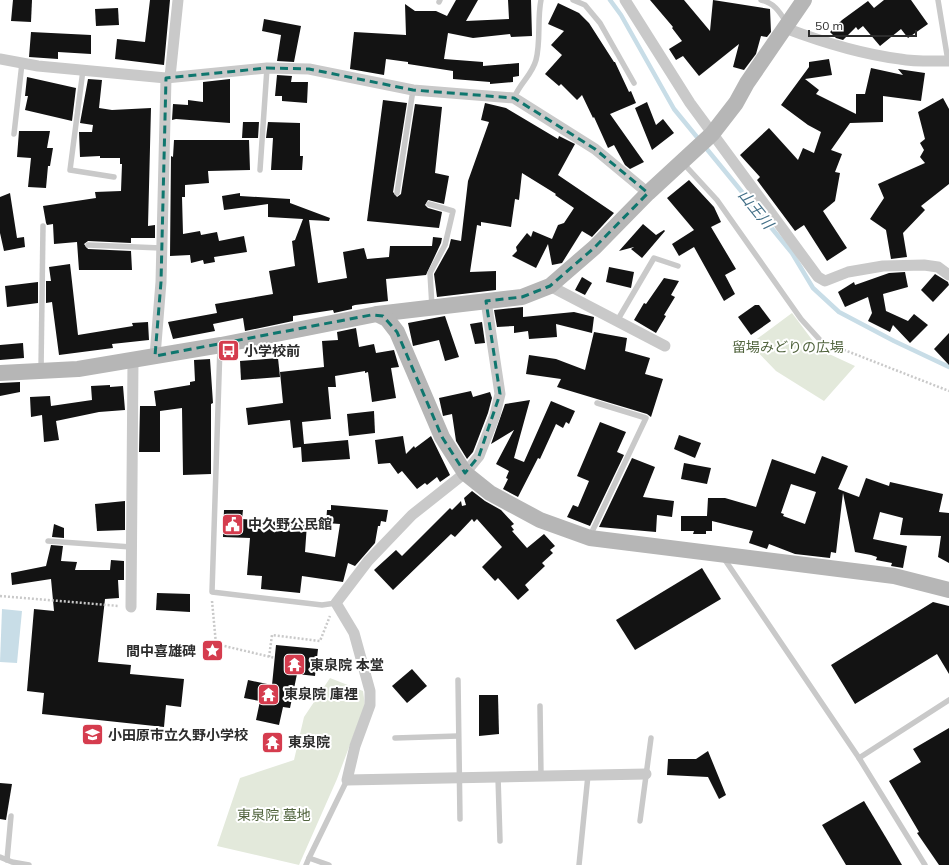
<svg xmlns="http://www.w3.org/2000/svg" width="949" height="865" font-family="Mulish,'Noto Sans JP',sans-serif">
	<rect width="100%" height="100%" fill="#fff"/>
	<g fill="#e3e9db">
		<polygon points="792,313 813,341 827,353 855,366 824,401 776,371 750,344"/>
		<polygon points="330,678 363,691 365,705 337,779 299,865 217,846 240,778 294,760 304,717"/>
	</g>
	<polygon fill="#c8dde7" points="2,609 22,611 17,663 0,662"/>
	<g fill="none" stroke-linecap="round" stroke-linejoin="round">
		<polyline stroke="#c8dde7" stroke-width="4.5" points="610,0 621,15 674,109 792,253 813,288 839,312 894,341 949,367"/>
	</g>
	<g fill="#131313" fill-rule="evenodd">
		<polygon points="13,0 32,0 31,22 11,21"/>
		<polygon points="150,0 170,0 164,65 115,59 117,39 145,42"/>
		<polygon points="456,0 478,0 466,21 509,19 508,0 531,0 532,36 511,37 510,34 473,38 448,33 444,59 483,62 483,66 519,63 519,76 513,77 513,82 490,84 490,82 453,79 453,71 408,64 408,62 386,59 384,75 350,69 354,32 406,35 405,4 415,11 436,11 447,16"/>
		<polygon points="650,0 684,0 710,31 713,0 770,9 771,32 767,37 761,36 756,54 744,70 733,67 739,44 699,76 683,56 676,60 669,49 682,41 672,28 673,27"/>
		<polygon points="884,0 911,0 928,24 908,38 901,29 880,46 863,26 858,30 856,27 843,40 836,38 830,32 842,20 868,1 874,8"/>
		<polygon points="558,3 579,13 589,23 614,62 615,62 629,92 631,91 636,103 610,114 644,162 630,169 625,165 614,145 608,148 594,117 593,118 582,95 577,100 561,84 559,86 545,74 562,55 551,45 564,31 548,24"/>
		<polygon points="118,8 119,25 96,26 95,9"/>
		<polygon points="264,19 301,26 294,62 277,61 281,35 262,31"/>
		<polygon points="31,32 91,35 91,54 58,52 58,59 29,57"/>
		<polygon points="829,59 832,75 805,79 819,90 816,94 856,114 856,94 865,94 871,68 903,75 898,69 925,73 921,101 883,96 883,122 850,123 831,150 842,154 835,172 840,173 835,201 823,211 847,248 827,261 804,225 795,231 757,180 760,177 740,155 769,128 798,160 803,148 814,153 821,132 808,125 781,105 809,67 809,62"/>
		<polygon points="277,75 292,76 291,82 308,82 307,103 282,101 282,96 275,96"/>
		<polygon points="27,77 76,88 72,121 25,110 28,96 25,96"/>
		<polygon points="88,79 102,80 99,108 112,110 151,108 148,226 155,225 155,238 131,238 131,243 88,241 84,244 88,249 131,251 132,270 79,270 77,242 54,244 53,224 47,225 46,223 43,206 96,198 95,192 121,191 122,164 120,164 120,158 100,158 100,156 80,157 79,132 92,132 93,125 80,123"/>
		<polygon points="230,79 230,123 176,119 172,120 173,104 188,105 188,100 203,102 203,82"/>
		<polygon points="943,98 949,109 949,184 921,206 925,210 903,233 907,257 891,259 886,230 870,219 884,198 878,184 925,163 920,157 924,150 920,143 925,139 918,112"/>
		<polygon points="383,100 407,103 393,192 397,197 401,194 415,104 442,107 435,173 449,176 444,204 428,200 425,205 428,208 442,212 439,228 367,221"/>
		<polygon points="647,102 656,125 663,119 674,133 652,150 635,108"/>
		<polygon points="485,103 506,108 558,139 559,136 575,144 558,175 614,213 592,237 582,231 562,263 552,265 548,244 536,268 512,256 517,251 516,247 527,233 531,237 533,231 552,239 558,225 564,223 574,208 555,195 556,194 522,173 519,200 515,199 511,227 481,222 481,226 477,225 470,272 496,271 496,290 437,297 434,274 449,247 451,239 461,241 468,181 489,122 481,120"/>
		<polygon points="243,122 259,122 258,138 242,138"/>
		<polygon points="268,122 300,123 300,156 303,156 302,170 271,170 273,138 266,138"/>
		<polygon points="19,131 50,131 47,148 53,148 50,166 48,166 46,188 28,187 31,158 17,157"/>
		<polygon points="174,140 249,140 250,170 208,171 209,183 185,185 185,197 182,197 183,234 200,231 201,235 217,232 219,241 244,236 247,252 214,257 215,262 204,264 203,260 191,263 190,255 170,256 171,156 173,157"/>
		<polygon points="689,180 714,207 721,222 711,227 736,269 725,275 735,294 724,301 694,247 679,256 672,244 694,230 667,198"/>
		<polygon points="10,193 17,238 24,237 25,247 4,251 0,233 0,197"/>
		<polygon points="240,193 240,196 290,199 290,203 330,218 329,221 309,220 318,283 347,278 343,252 364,248 367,259 389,257 390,246 432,246 433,237 442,238 441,243 426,275 386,279 388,301 355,305 352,306 352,309 334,313 333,310 293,316 293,321 245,331 243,318 213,324 215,331 173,339 168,322 217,313 215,304 273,294 269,271 295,266 292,241 295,240 303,219 268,217 268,204 224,210 222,196"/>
		<polygon points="643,224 656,235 664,230 665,231 642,258 631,249 634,247 619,251"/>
		<polygon points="70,264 78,335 133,326 132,323 148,322 149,340 112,344 113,348 59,355 52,302 46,303 46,281 51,281 49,267"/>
		<polygon points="609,267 634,272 631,288 606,282"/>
		<polygon points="905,272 908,287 883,294 886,311 908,321 914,314 928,325 910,343 893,325 890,332 868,321 872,313 868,297 845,307 838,292 854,282 855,285 889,273"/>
		<polygon points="935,274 948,282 949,285 933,302 921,290"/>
		<polygon points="582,277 592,283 585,295 575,290"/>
		<polygon points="664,278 679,281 671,295 675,297 664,315 666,316 656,333 634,320 644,303 646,304"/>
		<polygon points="38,282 38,303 7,307 5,286"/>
		<polygon points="755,305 759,305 771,321 751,335 738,317"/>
		<polygon points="523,307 523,317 574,312 594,317 592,333 556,324 557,337 529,339 528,331 514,333 514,326 497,327 494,310"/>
		<polygon points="445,316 459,357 445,361 439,340 413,346 408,323"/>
		<polygon points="482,322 485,343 475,344 470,324"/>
		<polygon points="356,328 359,347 374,344 376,353 394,350 399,367 391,368 396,398 372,402 368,372 365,373 365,371 335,376 336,387 328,387 331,419 302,422 304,444 348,440 350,459 302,462 301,447 293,448 290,420 248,425 246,408 283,403 280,372 324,367 322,341 338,340 337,332"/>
		<polygon points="594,332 627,338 625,351 650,358 645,374 663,379 651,417 647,414 557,387 561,379 526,374 529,355 556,359 585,370"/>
		<polygon points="949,333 949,365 934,349"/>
		<polygon points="23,343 24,358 0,360 0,345"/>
		<polygon points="278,358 280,377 241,380 240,361"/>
		<polygon points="210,359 213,403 211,404 211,474 183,475 182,408 160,411 160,452 139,452 140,406 156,406 154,391 190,385 190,382 195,381 194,360"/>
		<polygon points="20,382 20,392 0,396 0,383"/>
		<polygon points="110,385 110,387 123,386 125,410 99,412 56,421 59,440 44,442 42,415 31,417 30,397 50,396 51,406 92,400 91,386"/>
		<polygon points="471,391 473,397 490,392 492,398 488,413 473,452 467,459 456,441 452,414 443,416 439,398"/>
		<polygon points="530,400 514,458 524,462 551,401 575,411 569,424 566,422 563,428 556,424 540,459 538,458 518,497 503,489 508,479 506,478 509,471 496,464 514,430 491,444 505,404"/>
		<polygon points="374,411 375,433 349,436 347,414"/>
		<polygon points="600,422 626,432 617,452 624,455 590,526 567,517 573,505 578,507 589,481 577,476"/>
		<polygon points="679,435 701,443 695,458 674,449"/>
		<polygon points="403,436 406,454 414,446 415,448 431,436 450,475 440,482 437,477 427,485 425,483 417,489 402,471 398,474 390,463 378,464 375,440"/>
		<path d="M 822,456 L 848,466 L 838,489 L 859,497 L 866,478 L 889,486 L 890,482 L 943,494 L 939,512 L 949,513 L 949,563 L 938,557 L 941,536 L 900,535 L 903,518 L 880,512 L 873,539 L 907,546 L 903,568 L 891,566 L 892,563 L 876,560 L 877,557 L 871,555 L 855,552 L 843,493 L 836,553 L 831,552 L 830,558 L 795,554 L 769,544 L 767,549 L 749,543 L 753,531 L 712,521 L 712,531 L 706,531 L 706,534 L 693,534 L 694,531 L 681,531 L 681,516 L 707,516 L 708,498 L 725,498 L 756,507 L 772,459 L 815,474 ZM 791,484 L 816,492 L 805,524 L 783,516 L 784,514 L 781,513 Z"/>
		<polygon points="632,458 655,467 643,497 674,501 672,517 657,515 656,532 599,527"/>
		<polygon points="684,463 711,468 707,484 681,479"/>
		<polygon points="472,491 485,501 501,510 514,524 511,526 514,530 512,531 527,548 544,534 555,546 550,550 553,553 542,563 545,566 525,585 529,590 518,600 498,578 495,581 482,567 502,547 477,519 474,522 472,519 455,537 451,534 393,590 374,570 396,550 402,556 450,508 452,510 461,501 462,506 466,505 464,498"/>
		<polygon points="125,501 125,530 97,531 95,504"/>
		<polygon points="331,505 388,510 386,522 381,521 380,526 378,526 375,543 355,566 348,563 343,582 302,576 300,593 261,589 262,576 247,575 250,538 223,537 224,510 243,510 242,519 307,524 305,552 335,557 340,524 326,523 327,510 331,510"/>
		<polygon points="54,524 64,528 64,538 52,537"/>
		<polygon points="51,545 63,546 61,561 77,562 75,570 110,570 111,560 124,561 124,580 118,580 119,598 105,599 98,662 131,665 130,674 184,679 181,707 166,705 164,727 42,714 44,693 27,691 34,609 54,611 51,579 12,585 11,573 46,566"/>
		<polygon points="702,568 721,599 635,650 616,620"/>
		<polygon points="157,593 190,594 190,612 156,610"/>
		<polygon points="933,602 949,606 949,674 937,654 855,704 831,665"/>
		<polygon points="276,645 318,649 315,676 297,674 290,708 283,707 279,725 256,720 260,701 244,698 248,680 272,685"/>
		<polygon points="412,669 427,686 407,703 392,686"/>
		<polygon points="479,695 498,695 499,734 479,736"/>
		<polygon points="949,728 949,865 939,865 917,833 919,832 889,781 921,762 913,749"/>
		<polygon points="708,751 726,795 719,799 708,777 667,775 668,759 696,759"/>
		<polygon points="0,783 12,784 6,820 0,819"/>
		<polygon points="864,801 888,841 902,865 846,865 822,825"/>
	</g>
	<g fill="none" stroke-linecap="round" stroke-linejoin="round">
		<g stroke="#c9c9c9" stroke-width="2.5" stroke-dasharray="2 2" stroke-linecap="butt">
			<polyline points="829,344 949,391"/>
			<polyline points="0,596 119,606"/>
			<polyline points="212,601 216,644 275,658"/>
			<polyline points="269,657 272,635 320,641 330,616"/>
		</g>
		<g stroke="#c9c9c9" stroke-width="5.5">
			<polyline points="573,0 585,5 600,23 634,83"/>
			<path d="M 761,0 C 774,3 779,11 786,22"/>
			<polyline points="938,0 948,61"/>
			<polyline points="439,2 440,0"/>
			<polyline points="83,70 70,170 114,177"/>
			<path d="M 514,98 C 520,83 532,75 536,60 C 541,41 537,19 541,0"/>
			<polyline points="14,134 22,63"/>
			<polyline points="683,163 717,200 801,319 820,340"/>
			<polyline points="260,170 267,68"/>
			<polyline points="397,193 413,90"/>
			<polyline points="429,204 453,211 445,245 430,273 432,307"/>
			<polyline points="88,245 161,248"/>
			<polyline points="617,321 654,258 678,266"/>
			<polyline points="220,346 212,592 322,605 336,603"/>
			<polyline points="41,369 43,226"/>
			<polyline points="590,536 646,418 597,403"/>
			<polyline points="48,541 131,547"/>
			<polyline points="723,557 859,758 925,865"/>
			<polyline points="458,680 460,819"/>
			<polyline points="540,706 541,776"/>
			<polyline points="395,738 458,736"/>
			<polyline points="859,758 949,700"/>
			<polyline points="498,777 500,841"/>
			<polyline points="640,821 651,738"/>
			<polyline points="0,857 12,862 29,865"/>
			<polyline points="7,860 11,816"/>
			<polyline points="306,865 309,858"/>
			<polyline points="329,865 309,858 347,780"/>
			<polyline points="579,865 588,775"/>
		</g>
		<g stroke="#c9c9c9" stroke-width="11">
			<polyline points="625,0 690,103 818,277 825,281 848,272 883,266 924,265 938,267 949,275"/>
			<path d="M 785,28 C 822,42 860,54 900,59 C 916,62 933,61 949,61"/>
			<polyline points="0,59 38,66 166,78 267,68 309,69 413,90 514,98 595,149 648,193"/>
			<polyline points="170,77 178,0"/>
			<polyline points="550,286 665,346"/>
			<polyline points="486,301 500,394 495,415 479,456 465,473 412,515 368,561 336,603 354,633 370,691 370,705 355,746 347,780 646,774"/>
			<polyline points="155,356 161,282 166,78"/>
			<polyline points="131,607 133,360"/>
		</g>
		<g stroke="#b6b6b6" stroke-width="16">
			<polyline points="377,314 522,297 550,286 595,247 648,193 712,134 736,103 747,83 804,0"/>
			<polyline points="0,373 78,369 221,345 377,314 387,319 397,332 442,437 465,473 490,493 540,520 590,538 894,576 949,590"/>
		</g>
	</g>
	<path fill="none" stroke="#0f766e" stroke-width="3" stroke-dasharray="8 5" stroke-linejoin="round" d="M 267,68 L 309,69 L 413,90 L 514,98 L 595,149 L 648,193 L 595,247 L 550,286 L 522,297 L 486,301 L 500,394 L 479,456 L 465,473 L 442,437 L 397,332 L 383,316 L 371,315 L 155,356 L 161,282 L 166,78 Z"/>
	<defs>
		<symbol id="bus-square" viewBox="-11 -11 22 22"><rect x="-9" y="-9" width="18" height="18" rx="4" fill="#d53c4e" stroke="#fff"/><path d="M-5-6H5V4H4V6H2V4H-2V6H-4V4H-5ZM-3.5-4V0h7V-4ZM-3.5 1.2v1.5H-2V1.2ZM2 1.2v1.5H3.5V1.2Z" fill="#fff"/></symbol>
		<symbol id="civic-square" viewBox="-11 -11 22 22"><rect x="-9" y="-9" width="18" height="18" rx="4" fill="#d53c4e" stroke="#fff"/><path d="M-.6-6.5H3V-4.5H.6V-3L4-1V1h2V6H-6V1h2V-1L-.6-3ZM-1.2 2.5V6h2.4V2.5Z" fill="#fff"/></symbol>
		<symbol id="sight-square" viewBox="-11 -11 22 22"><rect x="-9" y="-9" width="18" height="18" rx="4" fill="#d53c4e" stroke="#fff"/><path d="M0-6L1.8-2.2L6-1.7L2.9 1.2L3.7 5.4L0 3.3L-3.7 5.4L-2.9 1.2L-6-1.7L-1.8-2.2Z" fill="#fff"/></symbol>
		<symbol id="temple-square" viewBox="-11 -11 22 22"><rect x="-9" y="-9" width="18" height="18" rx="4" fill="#d53c4e" stroke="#fff"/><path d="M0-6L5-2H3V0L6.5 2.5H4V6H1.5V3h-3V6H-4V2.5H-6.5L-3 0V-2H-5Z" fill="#fff"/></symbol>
		<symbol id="school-square" viewBox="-11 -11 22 22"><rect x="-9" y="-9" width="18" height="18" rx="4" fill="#d53c4e" stroke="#fff"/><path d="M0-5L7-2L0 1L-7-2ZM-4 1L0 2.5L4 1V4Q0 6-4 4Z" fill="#fff"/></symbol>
	</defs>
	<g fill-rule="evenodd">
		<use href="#bus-square" x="216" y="338" width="25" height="25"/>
		<use href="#civic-square" x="220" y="512" width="25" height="25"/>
		<use href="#sight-square" x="200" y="638" width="25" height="25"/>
		<use href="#temple-square" x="282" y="652" width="25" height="25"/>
		<use href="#temple-square" x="256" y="682" width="25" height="25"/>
		<use href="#school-square" x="80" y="722" width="25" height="25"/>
		<use href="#temple-square" x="260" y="730" width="25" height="25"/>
	</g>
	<g text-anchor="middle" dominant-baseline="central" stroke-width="4" stroke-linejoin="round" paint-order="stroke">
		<g font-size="14" fill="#51643e" stroke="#fff">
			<text x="788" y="347">留場みどりの広場</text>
			<text x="274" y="815">東泉院 墓地</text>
		</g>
		<g font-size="14" font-weight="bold" fill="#2c2c2c" stroke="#fff" text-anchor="start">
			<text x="244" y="351">小学校前</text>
			<text x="248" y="524">中久野公民館</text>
			<text x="196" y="651" text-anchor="end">間中喜雄碑</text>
			<text x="310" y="665">東泉院 本堂</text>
			<text x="284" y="694">東泉院 庫裡</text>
			<text x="108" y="735">小田原市立久野小学校</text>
			<text x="288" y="742">東泉院</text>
		</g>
		<g font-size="15" font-style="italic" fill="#426f87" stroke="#fff">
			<text transform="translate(756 209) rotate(51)">山王川</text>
		</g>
	</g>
	<path d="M809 30v6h107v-6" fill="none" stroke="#2c2c2c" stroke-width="2"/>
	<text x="815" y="30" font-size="12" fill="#2c2c2c" stroke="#ffffff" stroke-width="3" paint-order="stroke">50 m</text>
</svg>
